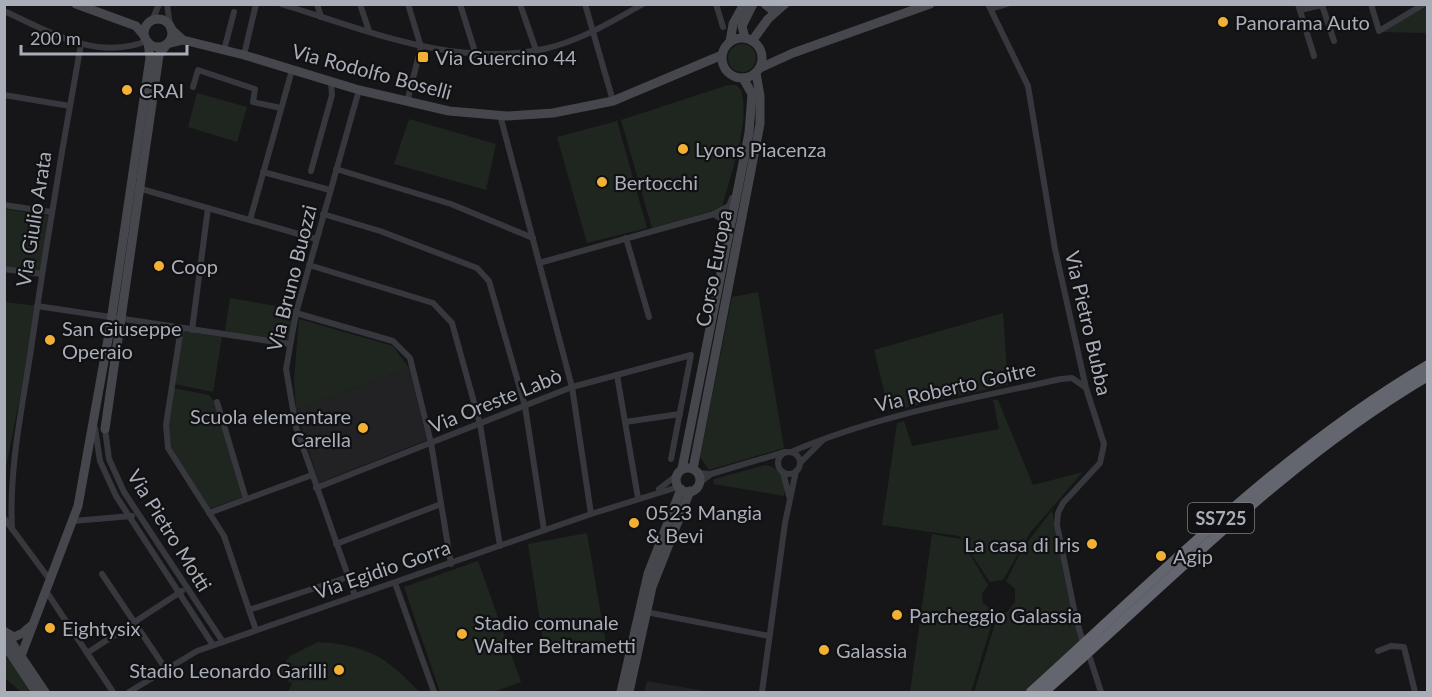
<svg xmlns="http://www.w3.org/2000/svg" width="1432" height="697" font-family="Lato,sans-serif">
	<rect width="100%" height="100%" fill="#161618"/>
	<g fill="#222225">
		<polygon points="409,368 427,440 319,483 296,410"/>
		<polygon points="647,681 711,692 644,692"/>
	</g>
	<g fill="#1e261f">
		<polygon points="1427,6 1427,33 1377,32"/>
		<circle cx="742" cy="58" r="14"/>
		<path d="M 728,85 L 736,85 L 741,90 C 751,124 730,174 722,208 L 652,228 L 621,120 Z"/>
		<polygon points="197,93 247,107 237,142 188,127"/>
		<polygon points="409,119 496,144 486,190 394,164"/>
		<polygon points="617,121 647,228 587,243 557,137"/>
		<polygon points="5,209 50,216 42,273 5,270"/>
		<polygon points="758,292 784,448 709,470 700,457 732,297"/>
		<polygon points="230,298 294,309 288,341 225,331"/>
		<polygon points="5,302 38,306 5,472"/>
		<polygon points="1003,313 1008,385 889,411 874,350"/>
		<polygon points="299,319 393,346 409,368 296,410 294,380"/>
		<polygon points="183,331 222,337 213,392 175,384"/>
		<polygon points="173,388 209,395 214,401 243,497 209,509 171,447 168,428"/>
		<polygon points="993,400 998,400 1033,485 1083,472 1030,533 1003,580 990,582 959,536 882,525 897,423 904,421 912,446 999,429"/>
		<path d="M 765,465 C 782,468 786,481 784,496 L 713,484 L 714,479 Z"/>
		<polygon points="1052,510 1068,596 1081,641 1026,692 974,692 998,614 1007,612 1015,602 1015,589 1006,581 1023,548"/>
		<polygon points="587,533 606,644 545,653 528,544"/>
		<polygon points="932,534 961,539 988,585 982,594 983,603 995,613 971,692 910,692"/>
		<polygon points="478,561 521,682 493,692 440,692 404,587"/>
		<path d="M 318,642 C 367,645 387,657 419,692 L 288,692 L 292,684 L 277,673 L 290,656 Z"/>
		<polygon points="4,653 30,690 28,692 21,692 5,678"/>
	</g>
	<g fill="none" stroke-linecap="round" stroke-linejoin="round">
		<g stroke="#37383d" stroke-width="6">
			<polyline points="167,4 170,26"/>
			<path d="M 281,4 C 366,30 454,68 544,49 C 580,41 611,22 643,4"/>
			<polyline points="317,4 321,17"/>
			<polyline points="360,4 369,31"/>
			<polyline points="460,4 476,55"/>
			<polyline points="520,4 536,50"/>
			<polyline points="585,4 613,101"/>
			<polyline points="716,4 723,27"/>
			<polyline points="988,4 1028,86 1055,249 1086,388 1104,444 1100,463 1063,503 1058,513 1057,525 1075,614 1082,639"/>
			<polyline points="1298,4 1314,56"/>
			<polyline points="1371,4 1379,31 1424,4"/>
			<polyline points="991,9 1007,4"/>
			<polyline points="1300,10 1322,5 1334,41"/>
			<path d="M 4,11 C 50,32 96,61 147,41"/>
			<polyline points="152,21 159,4"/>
			<polyline points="224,50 234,12"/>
			<polyline points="244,55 256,4"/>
			<polyline points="193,87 198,70 255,89 253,102 281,108"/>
			<polyline points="4,95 70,106"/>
			<polyline points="407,102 421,47 408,4"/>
			<polyline points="500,115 572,387 591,514"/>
			<polyline points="336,169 451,204 533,238"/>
			<polyline points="311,171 332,95 331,82"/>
			<polyline points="263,172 330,190"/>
			<polyline points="138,188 316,239"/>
			<polyline points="4,205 51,212"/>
			<polyline points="323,214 380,231 477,268 489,281 525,406 544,530"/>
			<polyline points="714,214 724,221 725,235"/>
			<polyline points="250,220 292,70"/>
			<polyline points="626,238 649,317"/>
			<polyline points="539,263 714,214 729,206 732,198"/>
			<polyline points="309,265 433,303 452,323 480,424 500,546"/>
			<polyline points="4,269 41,274"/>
			<polyline points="37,306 290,344"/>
			<polyline points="296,313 393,341 410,358 431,443 451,564"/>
			<polyline points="181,328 166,425 168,448 224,536 249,610"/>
			<polyline points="192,330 208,208"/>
			<polyline points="617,375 638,498"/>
			<polyline points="217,402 246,499"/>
			<polyline points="625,422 680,414"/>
			<polyline points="95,428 100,461 116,496 213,645"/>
			<polyline points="105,429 109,459 124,492 223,642"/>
			<path d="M 791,452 C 878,415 970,399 1061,379 L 1072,378 L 1085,387"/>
			<circle cx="789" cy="463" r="11"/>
			<polyline points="800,463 822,441"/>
			<polyline points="783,472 789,496"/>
			<polyline points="698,473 711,474 699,483"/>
			<polyline points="711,474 785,452"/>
			<polyline points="316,488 572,387 691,355 671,459"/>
			<polyline points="659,489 677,475"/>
			<polyline points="209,513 312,475"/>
			<polyline points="4,518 50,580"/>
			<polyline points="73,521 132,516"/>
			<path d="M 12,529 C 9,471 21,413 30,356 C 45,252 62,148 81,44"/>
			<polyline points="336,544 441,504"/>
			<polyline points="102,574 165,668"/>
			<polyline points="395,583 434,692"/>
			<polyline points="46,591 113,692"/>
			<polyline points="355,596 296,427 286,369 296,313 359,90"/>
			<polyline points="646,612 769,636"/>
			<polyline points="256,630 249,610 348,577"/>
			<polyline points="1378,651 1391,646 1404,647 1415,692"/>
			<polyline points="87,653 182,591"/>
			<polyline points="1090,658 1101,692"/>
			<polyline points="129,692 197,651 591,514 678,487"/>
			<polyline points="762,692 785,523 796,471"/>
		</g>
		<g stroke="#45474d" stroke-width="9">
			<polyline points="76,4 136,26 145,37"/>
			<polyline points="765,4 771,9 781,7"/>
			<circle cx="158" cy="33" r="14"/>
			<polyline points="171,29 183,40 244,55 359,90 449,111 507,116 553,113 613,101 722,55"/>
			<circle cx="742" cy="58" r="20"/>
			<polyline points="745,38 742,26 753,4"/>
			<polyline points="752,41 768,19 785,4"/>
			<polyline points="730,42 733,24 744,4"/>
			<polyline points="760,68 793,53 930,4"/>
			<polyline points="105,429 159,55 167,44 183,40"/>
			<circle cx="688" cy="480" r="12"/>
			<polyline points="682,469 749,133 752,94 743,78"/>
			<polyline points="693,469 760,124 760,96 756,73"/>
			<polyline points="4,631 45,692"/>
			<polyline points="5,632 14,637 23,633 31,626"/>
			<polyline points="4,644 36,692"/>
			<polyline points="18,664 78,506 110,328 150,58 148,42"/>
			<polyline points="621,692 648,574 681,489"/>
			<polyline points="629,692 652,587 690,491"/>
		</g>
		<g stroke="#63666e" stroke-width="10">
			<path d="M 1031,692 C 1158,577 1279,453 1428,365"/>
			<path d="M 1044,692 C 1168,583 1284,461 1428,376"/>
		</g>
	</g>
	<g fill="#f2b134" stroke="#111113" stroke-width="2">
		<circle cx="1223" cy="22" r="6"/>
		<rect x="417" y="51" width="12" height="12" rx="3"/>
		<circle cx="127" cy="90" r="6"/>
		<circle cx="683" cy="149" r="6"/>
		<circle cx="602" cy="182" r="6"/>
		<circle cx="159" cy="266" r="6"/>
		<circle cx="50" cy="340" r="6"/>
		<circle cx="363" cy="428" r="6"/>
		<circle cx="634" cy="523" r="6"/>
		<circle cx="1092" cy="544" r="6"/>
		<circle cx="1161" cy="556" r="6"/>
		<circle cx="897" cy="615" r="6"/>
		<circle cx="50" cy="628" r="6"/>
		<circle cx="462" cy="634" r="6"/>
		<circle cx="824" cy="650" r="6"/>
		<circle cx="339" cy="670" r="6"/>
	</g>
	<g text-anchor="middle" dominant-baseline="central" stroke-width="4.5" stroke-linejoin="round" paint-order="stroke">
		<rect fill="#111113" stroke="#7b7e86" stroke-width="1.5" x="1188" y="503" width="66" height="30" rx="4.5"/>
		<g font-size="18" font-weight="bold" fill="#a8adb8">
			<text x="1221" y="518">SS725</text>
		</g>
		<g font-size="20" fill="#a8adb8" stroke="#111113" text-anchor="start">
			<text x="1235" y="22">Panorama Auto</text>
			<text x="435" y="57">Via Guercino 44</text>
			<text x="139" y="90">CRAI</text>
			<text x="695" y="149">Lyons Piacenza</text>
			<text x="614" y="182">Bertocchi</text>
			<text x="171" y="266">Coop</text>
			<text x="62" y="328">San Giuseppe<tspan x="62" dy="23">Operaio</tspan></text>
			<text x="351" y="416" text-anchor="end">Scuola elementare<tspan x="351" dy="23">Carella</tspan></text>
			<text x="646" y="512">0523 Mangia<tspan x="646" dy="23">&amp; Bevi</tspan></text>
			<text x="1080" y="544" text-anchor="end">La casa di Iris</text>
			<text x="1173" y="556">Agip</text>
			<text x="909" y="615">Parcheggio Galassia</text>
			<text x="474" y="622">Stadio comunale<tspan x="474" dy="23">Walter Beltrametti</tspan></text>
			<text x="62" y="628">Eightysix</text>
			<text x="836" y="650">Galassia</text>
			<text x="327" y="670" text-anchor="end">Stadio Leonardo Garilli</text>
		</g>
		<g font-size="20" fill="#a8adb8" stroke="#111113">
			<text transform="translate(372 71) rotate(15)">Via Rodolfo Boselli</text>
			<text transform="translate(33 219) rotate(-81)">Via Giulio Arata</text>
			<text transform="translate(713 268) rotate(-79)">Corso Europa</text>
			<text transform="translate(291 278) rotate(-76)">Via Bruno Buozzi</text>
			<text transform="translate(1089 323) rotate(77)">Via Pietro Bubba</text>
			<text transform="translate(955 386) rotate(-13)">Via Roberto Goitre</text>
			<text transform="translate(495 400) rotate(-22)">Via Oreste Labò</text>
			<text transform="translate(170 530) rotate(58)">Via Pietro Motti</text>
			<text transform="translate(382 569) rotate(-19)">Via Egidio Gorra</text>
		</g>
	</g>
	<rect width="1432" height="697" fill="none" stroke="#a8adb8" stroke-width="12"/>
	<path d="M21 45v9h166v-9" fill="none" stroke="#a8adb8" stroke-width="3"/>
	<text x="30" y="45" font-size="18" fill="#a8adb8" stroke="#111113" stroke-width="4.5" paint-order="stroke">200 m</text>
</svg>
